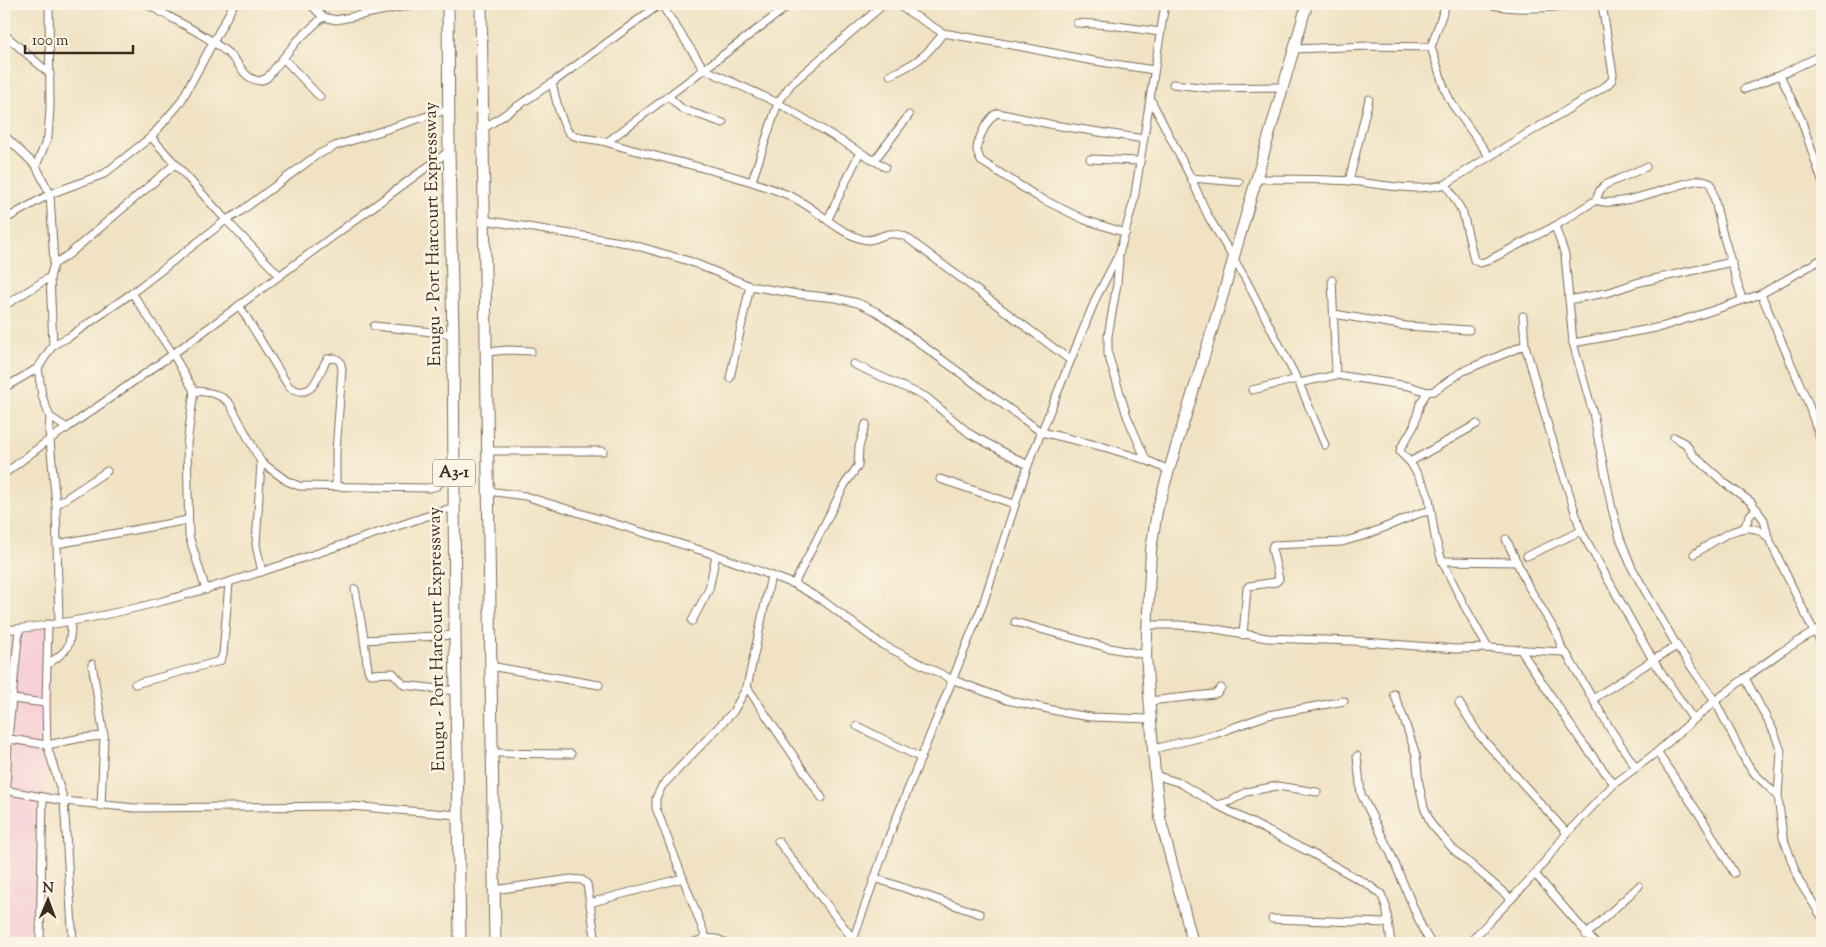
<svg xmlns="http://www.w3.org/2000/svg" width="1826" height="947" font-family="'Sorts Mill Goudy',serif">
	<rect width="100%" height="100%" fill="#fcf5e5"/>
	<filter id="ink" filterUnits="userSpaceOnUse"><feTurbulence type="fractalNoise" baseFrequency=".02" numOctaves="2"/><feDisplacementMap in="SourceGraphic" scale="10" xChannelSelector="R" yChannelSelector="G"/><feConvolveMatrix kernelMatrix="1 2 1 2 8 2 1 2 1" color-interpolation-filters="sRGB"/></filter>
	<filter id="wash" filterUnits="userSpaceOnUse"><feTurbulence type="fractalNoise" baseFrequency=".0096" numOctaves="4" result="noise"/><feDisplacementMap in="SourceGraphic" scale="20" xChannelSelector="R" yChannelSelector="G"/><feGaussianBlur stdDeviation="1.12" result="paint"/><feColorMatrix in="noise" values="0 0 0 0 0 0 0 0 0 0 0 0 0 0 0 0 0 1.4 0 .05"/><feComposite in="paint" operator="in"/></filter>
	<g filter="url(#wash)">
		<rect width="100%" height="100%" fill="#f0e2c3"/>
		<polygon fill="#f6cfd7" points="51,622 39,943 4,943 4,628"/>
	</g>
	<g filter="url(#ink)">
		<g fill="none" stroke-linecap="round" stroke-linejoin="round">
			<defs>
				<g id="minor">
					<path d="M 147,4 C 175,21 204,33 229,54 C 241,64 243,79 260,81 L 267,78 L 297,41 L 323,17"/>
					<polyline points="310,4 323,17 336,20 415,4"/>
					<polyline points="661,4 704,69 778,103 885,167"/>
					<polyline points="896,4 943,33 1023,47 1088,60 1154,70"/>
					<polyline points="1446,4 1431,47 1445,90 1452,104 1489,156"/>
					<path d="M 1488,4 C 1518,11 1548,8 1578,4"/>
					<polyline points="1077,23 1110,25 1160,32"/>
					<polyline points="4,34 50,74"/>
					<polyline points="1294,49 1369,46 1431,47"/>
					<polyline points="283,58 320,97"/>
					<path d="M 890,75 C 915,64 927,56 943,33"/>
					<polyline points="1780,75 1801,119 1822,181"/>
					<path d="M 552,83 C 555,95 562,130 572,135 C 579,139 596,139 606,142 C 666,161 729,171 788,195 C 815,206 834,231 862,239 C 875,243 883,232 895,234 C 899,234 903,236 906,237 L 1070,360"/>
					<polyline points="1173,84 1209,88 1283,87"/>
					<polyline points="1745,89 1780,75 1822,55"/>
					<polyline points="668,96 682,109 723,123"/>
					<polyline points="1151,100 1191,178 1208,216 1245,278 1299,383 1325,445"/>
					<polyline points="483,129 552,83 660,4"/>
					<polyline points="4,135 36,166 50,194 54,264 50,277 53,345 38,368 42,396 50,417 49,430 56,505 59,623"/>
					<polyline points="151,137 226,220 280,276"/>
					<polyline points="607,142 791,4"/>
					<polyline points="1090,159 1139,161"/>
					<polyline points="874,161 909,115"/>
					<polyline points="36,166 48,137 50,108 49,4"/>
					<polyline points="1191,178 1239,182"/>
					<path d="M 1257,179 C 1288,179 1319,179 1350,181 C 1381,184 1416,193 1446,184 C 1499,149 1554,119 1607,85 L 1612,80 L 1613,74 L 1602,4"/>
					<polyline points="752,181 778,103 791,84 884,4"/>
					<polyline points="1349,181 1369,99"/>
					<polyline points="1446,184 1463,213 1474,260 1480,263 1487,261 1555,226 1596,200 1600,190 1605,185 1646,167"/>
					<path d="M 1596,200 C 1615,210 1678,183 1700,180 C 1705,180 1708,181 1711,184 L 1722,231 L 1742,299"/>
					<polyline points="828,219 860,152"/>
					<polyline points="4,220 50,194 104,174 151,137 180,103 234,4"/>
					<polyline points="484,220 627,243 689,261 750,286 797,294 836,298 858,303 877,312 1041,432 1104,447 1146,460 1169,470"/>
					<polyline points="1555,226 1565,255 1573,343 1593,413 1612,509 1620,538 1632,568 1677,646 1715,701 1746,762 1755,774 1778,796"/>
					<path d="M 1126,233 L 1085,220 L 1038,197 L 981,161 C 979,157 977,153 977,149 C 978,139 988,116 998,113 L 1054,125 L 1144,139"/>
					<polyline points="1119,258 1117,284 1108,336 1108,354 1127,416 1146,460"/>
					<polyline points="54,264 68,255 175,164"/>
					<polyline points="1332,280 1336,375"/>
					<polyline points="132,293 173,354 194,391 187,444 189,536 206,590"/>
					<polyline points="1761,294 1808,403 1822,444"/>
					<polyline points="1569,300 1610,292 1636,283 1732,262"/>
					<path d="M 239,305 L 289,387 C 314,402 318,374 327,359 L 335,358 L 340,361 L 342,369 L 336,452 L 336,486"/>
					<polyline points="4,306 50,277"/>
					<polyline points="1334,314 1406,326 1469,330"/>
					<polyline points="374,326 453,334"/>
					<polyline points="1573,343 1661,327 1702,314 1761,294 1822,259"/>
					<polyline points="53,345 69,337 132,293 226,220 237,214 317,155 335,146 449,109"/>
					<polyline points="1525,345 1549,429 1581,531 1653,660 1693,719"/>
					<polyline points="486,352 508,350 531,351"/>
					<polyline points="853,364 926,397 970,434 1028,465"/>
					<polyline points="730,378 750,286"/>
					<polyline points="1299,383 1336,375 1409,386 1427,392 1434,391 1463,371 1525,345 1523,316"/>
					<polyline points="4,388 38,368"/>
					<polyline points="1252,390 1297,379"/>
					<path d="M 194,391 C 209,392 220,393 230,404 L 261,462 L 256,545 L 262,572"/>
					<polyline points="1427,392 1420,404 1414,426 1401,448 1400,452 1410,462 1425,487 1429,498 1435,537 1442,561 1464,605 1488,648"/>
					<polyline points="50,417 67,428"/>
					<polyline points="1674,437 1686,444 1693,455 1726,484 1751,502 1764,520 1768,537"/>
					<polyline points="487,451 603,451"/>
					<polyline points="261,462 287,481 299,486 429,488 437,486 454,466"/>
					<polyline points="1410,462 1477,424"/>
					<polyline points="4,474 50,439 67,428 173,354 449,151"/>
					<polyline points="940,479 1014,504"/>
					<polyline points="488,491 525,496 716,555 794,584 822,600 881,644 951,679 1007,700 1071,714 1091,717 1150,719"/>
					<polyline points="56,505 107,471"/>
					<polyline points="1744,528 1750,515 1757,509"/>
					<polyline points="1506,539 1527,584 1557,634 1563,652"/>
					<polyline points="57,544 188,520"/>
					<path d="M 1694,554 C 1709,545 1737,523 1755,529 C 1760,530 1764,534 1768,537 L 1814,632 L 1818,636 L 1822,647"/>
					<polyline points="1527,556 1581,531"/>
					<polyline points="1442,561 1517,562"/>
					<polyline points="794,584 845,484 858,466 859,447 866,424"/>
					<polyline points="355,589 363,632 368,670 370,674 393,673 404,685 456,691"/>
					<polyline points="692,621 709,589 716,555"/>
					<polyline points="1015,622 1105,647 1146,655"/>
					<polyline points="48,624 46,703 47,745 64,801 73,943"/>
					<polyline points="1148,625 1178,625 1210,628 1267,638 1352,641 1456,649 1488,648 1563,652 1566,653 1609,727 1636,768"/>
					<path d="M 4,630 C 107,621 205,591 303,558 C 353,541 404,524 454,507"/>
					<polyline points="1243,635 1247,588 1249,586 1276,582 1279,579 1272,549 1273,545 1342,542 1366,535 1420,513 1430,511"/>
					<polyline points="364,640 455,635"/>
					<polyline points="1520,649 1579,738 1614,784"/>
					<path d="M 48,664 C 69,650 71,647 71,622"/>
					<polyline points="92,664 104,736 101,806"/>
					<polyline points="490,666 599,685"/>
					<polyline points="1745,678 1774,732 1781,751 1778,796 1783,837 1799,881 1822,917"/>
					<polyline points="135,684 220,661 223,654 229,583"/>
					<polyline points="747,687 822,798"/>
					<polyline points="1394,694 1404,719 1416,755 1419,784 1424,807 1431,824 1453,849 1511,899"/>
					<polyline points="4,698 46,703"/>
					<polyline points="1593,699 1653,660 1677,646"/>
					<polyline points="1149,701 1214,694 1217,693 1221,688"/>
					<polyline points="1459,703 1480,736 1567,833"/>
					<polyline points="857,726 921,758"/>
					<polyline points="4,738 47,745 81,738 104,736"/>
					<polyline points="1153,749 1215,734 1268,715 1344,701"/>
					<polyline points="1657,752 1703,820 1734,873"/>
					<polyline points="492,753 571,754"/>
					<polyline points="1357,756 1361,794 1390,852 1423,930 1431,943"/>
					<polyline points="1155,775 1180,783 1217,805 1315,855 1367,884 1381,894 1386,906 1391,943"/>
					<polyline points="4,790 64,801 135,808 350,806 458,815"/>
					<polyline points="6,790 8,739 19,629"/>
					<polyline points="1217,805 1231,801 1246,792 1277,786 1317,792"/>
					<polyline points="778,841 853,939"/>
					<polyline points="1535,874 1595,943"/>
					<polyline points="875,878 980,914"/>
					<polyline points="494,890 571,879 582,880 587,884 596,943"/>
					<polyline points="589,903 683,878"/>
					<polyline points="1272,919 1388,923"/>
					<polyline points="1586,935 1639,886"/>
					<polyline points="706,938 656,808 656,798 662,786 733,712 747,687 771,576"/>
					<polyline points="40,943 43,797"/>
					<path d="M 691,943 C 703,939 714,935 725,943"/>
					<polyline points="852,943 890,834 983,604 1028,465 1096,298 1119,254 1134,200 1165,4"/>
					<polyline points="1469,943 1535,874 1567,833 1614,784 1657,752 1715,701 1745,678 1781,652 1822,627"/>
				</g>
				<polyline id="secondary" points="1193,943 1160,818 1155,775 1146,655 1151,550 1157,511 1169,470 1222,298 1307,4"/>
				<g id="trunk">
					<polyline points="448,4 449,151 453,334 455,635 460,943"/>
					<polyline points="481,4 495,943"/>
				</g>
			</defs>
			<use href="#minor" stroke="#7a6a58" stroke-width="9"/>
			<use href="#secondary" stroke="#7a6a58" stroke-width="12"/>
			<use href="#trunk" stroke="#7a6a58" stroke-width="13"/>
			<use href="#minor" stroke="#fff" stroke-width="7"/>
			<use href="#secondary" stroke="#fff" stroke-width="10"/>
			<use href="#trunk" stroke="#fff" stroke-width="11"/>
		</g>
	</g>
	<g text-anchor="middle" dominant-baseline="central" stroke-width="5" stroke-linejoin="round" paint-order="stroke">
		<rect fill="#fcf5e5" stroke="#75675a" stroke-width="1" x="433" y="459.5" width="42" height="27" rx="4"/>
		<g font-size="16" font-weight="bold" fill="#3b2a1e">
			<text x="454" y="473">A3-1</text>
		</g>
		<g font-size="18" fill="#3b2a1e" stroke="#fcf5e5">
			<text transform="translate(434 234) rotate(-91)">Enugu - Port Harcourt Expressway</text>
			<text transform="translate(438 639) rotate(-91)">Enugu - Port Harcourt Expressway</text>
		</g>
	</g>
	<rect width="1826" height="947" fill="none" stroke="#fcf5e5" stroke-width="20"/>
	<g transform="translate(48 900) rotate(1)" stroke="#fcf5e5" stroke-width="4" paint-order="stroke">
	<path d="M0-4L9 19L0 12L-9 19Z" fill="#3b2a1e"/>
	<text y="-8" font-size="14" font-weight="bold" text-anchor="middle" fill="#3b2a1e">N</text>
	</g>
	<path d="M25 45v8h108v-8" fill="none" stroke="#3b2a1e" stroke-width="2.5"/>
	<text x="32" y="45" font-size="15" fill="#3b2a1e" stroke="#fcf5e5" stroke-width="4" paint-order="stroke">100 m</text>
</svg>
